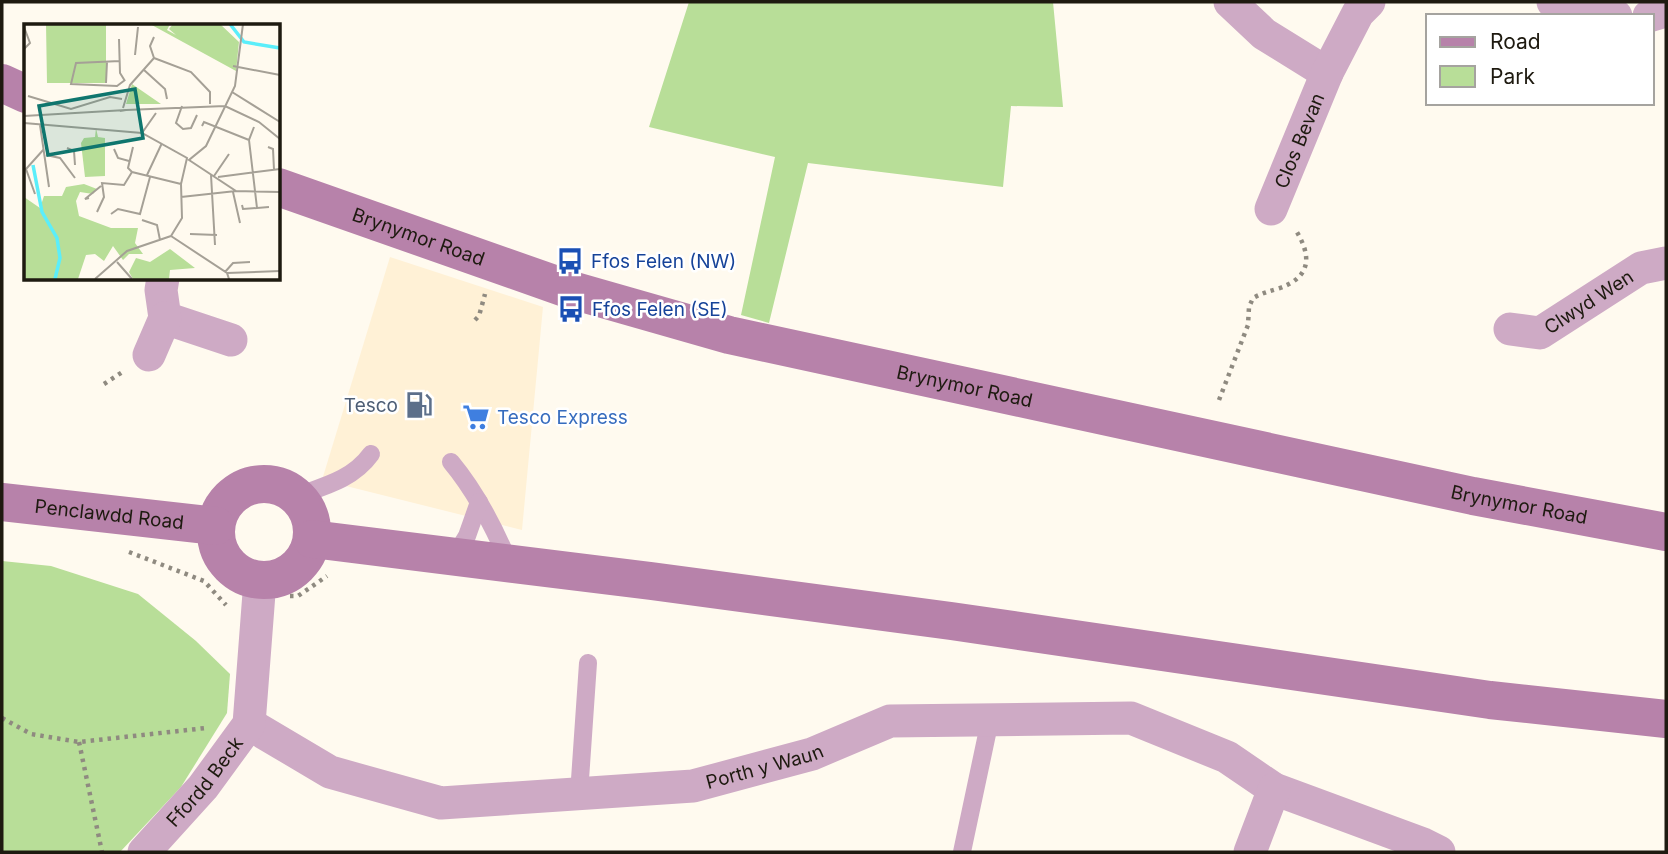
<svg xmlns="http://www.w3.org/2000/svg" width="1668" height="854" font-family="Inter,sans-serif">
	<rect width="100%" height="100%" fill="#fffaef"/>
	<polygon fill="#fff1d6" points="390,257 543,307 522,530 322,480"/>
	<g fill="#b8de98">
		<polygon points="689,2 1053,2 1063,107 1011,106 1003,187 808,163 769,323 741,315 775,157 649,127"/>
		<polygon points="2,561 51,566 138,594 196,641 230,674 227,713 181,787 120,852 2,852"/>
	</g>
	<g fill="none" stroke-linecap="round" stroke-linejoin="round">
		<g stroke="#8f8a80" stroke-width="4.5" stroke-dasharray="3.5 5" stroke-linecap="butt">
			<polyline points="475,320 479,316 485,294"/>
			<polyline points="104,384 124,371"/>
			<path d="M 1219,400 L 1248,325 L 1249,307 L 1253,298 C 1262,293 1270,291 1280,288 C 1313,276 1311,254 1295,229"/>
			<polyline points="129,552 204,581 226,605"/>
			<polyline points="290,596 298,596 327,576"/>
			<polyline points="2,718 31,734 79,742 206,728"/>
			<polyline points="79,742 102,852"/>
		</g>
		<g stroke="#ceaac5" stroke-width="18">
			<path d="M 451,462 C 476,492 494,527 509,563"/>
			<path d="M 297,496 C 325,486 353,479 371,454"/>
			<polyline points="455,556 467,536 479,502"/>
			<polyline points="579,794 588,663"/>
			<polyline points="962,852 990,720"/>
		</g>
		<g stroke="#ceaac5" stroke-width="33">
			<polyline points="1230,2 1264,34 1327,73"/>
			<polyline points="1553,2 1583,15 1616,16"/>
			<polyline points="1649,16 1666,11"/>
			<path id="s1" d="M 1271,209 L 1327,73 L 1358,13 L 1369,2"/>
			<polyline points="163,278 161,290 165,318 231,340"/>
			<path id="s2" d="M 1510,329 L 1540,333 L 1641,268 L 1666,263"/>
			<polyline points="149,355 165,318"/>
			<path id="s3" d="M 249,724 L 330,772 L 441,803 L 693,786 L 812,754 L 890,721 L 1131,718 L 1227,757 L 1274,789 L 1423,844 L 1439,852"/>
			<path id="s4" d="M 144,852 L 203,787 L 249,724 L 260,580"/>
			<polyline points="1250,852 1274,789"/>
		</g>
		<g stroke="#b782aa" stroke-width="38">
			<polyline points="2,83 26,94"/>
			<path id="s5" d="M 278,187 L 568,289 L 729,335 L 1473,496 L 1666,532"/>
			<circle cx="264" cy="532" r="48"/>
			<path id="s6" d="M 2,502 L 216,526"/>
			<polyline points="312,539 651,581 951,621 1490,700 1666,719"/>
		</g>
	</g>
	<defs>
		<symbol id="bus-bare" viewBox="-9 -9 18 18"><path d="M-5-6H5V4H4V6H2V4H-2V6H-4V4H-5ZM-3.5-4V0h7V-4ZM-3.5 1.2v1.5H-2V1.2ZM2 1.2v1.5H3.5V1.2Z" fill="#1a4fb4" stroke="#fff" stroke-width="2.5" paint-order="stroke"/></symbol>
		<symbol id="fuel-bare" viewBox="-9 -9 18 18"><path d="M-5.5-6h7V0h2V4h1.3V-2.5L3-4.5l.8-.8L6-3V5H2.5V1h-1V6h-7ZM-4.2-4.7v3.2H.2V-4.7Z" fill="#5c6f8a" stroke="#fff" stroke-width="2.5" paint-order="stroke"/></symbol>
		<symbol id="supermarket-bare" viewBox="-9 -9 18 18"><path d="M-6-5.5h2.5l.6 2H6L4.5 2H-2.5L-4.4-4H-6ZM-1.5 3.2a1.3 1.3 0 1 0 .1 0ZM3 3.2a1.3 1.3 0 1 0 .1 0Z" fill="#3f7fe0" stroke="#fff" stroke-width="2.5" paint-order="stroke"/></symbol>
	</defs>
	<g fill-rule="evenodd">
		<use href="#bus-bare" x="551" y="242" width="38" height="38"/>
		<use href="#bus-bare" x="552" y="290" width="38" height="38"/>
		<use href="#fuel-bare" x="400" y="386" width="38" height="38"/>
		<use href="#supermarket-bare" x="457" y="398" width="38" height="38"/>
	</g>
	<g text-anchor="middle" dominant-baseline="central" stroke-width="5" stroke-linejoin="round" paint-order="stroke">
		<g font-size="19" fill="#1e1a10" stroke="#fff">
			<text stroke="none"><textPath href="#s1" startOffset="74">Clos Bevan</textPath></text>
			<text stroke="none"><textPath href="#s5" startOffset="149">Brynymor Road</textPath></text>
			<text stroke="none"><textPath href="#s2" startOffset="88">Clwyd Wen</textPath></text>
			<text stroke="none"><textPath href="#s5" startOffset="716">Brynymor Road</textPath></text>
			<text stroke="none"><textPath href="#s5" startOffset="1283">Brynymor Road</textPath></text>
			<text stroke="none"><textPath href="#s6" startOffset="108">Penclawdd Road</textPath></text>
			<text stroke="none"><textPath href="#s3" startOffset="536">Porth y Waun</textPath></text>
			<text stroke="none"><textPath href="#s4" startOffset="93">Ffordd Beck</textPath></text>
		</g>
		<g font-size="19" fill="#164399" stroke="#fff" text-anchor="start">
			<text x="591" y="261">Ffos Felen (NW)</text>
			<text x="592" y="309">Ffos Felen (SE)</text>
		</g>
		<g font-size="19" fill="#4e5e75" stroke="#fff" text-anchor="end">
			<text x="398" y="405">Tesco</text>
		</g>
		<g font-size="19" fill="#366cbe" stroke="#fff" text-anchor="start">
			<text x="497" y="417">Tesco Express</text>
		</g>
	</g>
	<g transform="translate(24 24)">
		<rect width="256" height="256" fill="#fffaef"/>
		<path d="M 22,0 L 82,0 L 82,59 L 23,59 ZM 126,0 L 146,0 L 143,6 L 152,11 L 145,5 L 149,0 L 196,0 L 215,18 L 212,47 ZM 108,60 L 137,80 L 102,80 ZM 72,104 L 74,113 L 81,114 L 81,152 L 61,153 L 57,119 L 60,114 L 71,113 ZM 60,160 L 73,165 L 69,170 L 56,168 L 52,177 L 55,192 L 87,204 L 114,204 L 111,219 L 119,230 L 105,230 L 99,236 L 89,222 L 80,237 L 71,230 L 62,231 L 54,255 L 0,255 L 0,173 L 16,184 L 20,172 L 38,172 L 42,163 ZM 146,225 L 171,244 L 146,246 L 145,255 L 109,255 L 105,248 L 112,234 L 126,238 Z" fill="#b8de98"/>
		<path fill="none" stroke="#5beefa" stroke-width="3.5" d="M 206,0 L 220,18 L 256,24M 9,141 L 18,188 L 33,214 L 36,234 L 31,255"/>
		<path fill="none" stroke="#a5a096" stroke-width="2" d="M 219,0 L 211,62 L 182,122 L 165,136 L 212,167 L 256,168M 0,3 L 6,19 L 0,25M 130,13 L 126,22 L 130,34M 95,15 L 96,49 L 101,57M 111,31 L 114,3M 96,37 L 52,39 L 47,60 L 93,62 L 101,56M 209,42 L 256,51M 120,46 L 141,65 L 143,75M 82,59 L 83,38M 208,68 L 256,98M 4,72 L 47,85 L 86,73 L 98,75M 158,82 L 152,99 L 159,105 L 167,104 L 173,91M 99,84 L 106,61 L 130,34 L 167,48 L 186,68 L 186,80M 102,86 L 201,82 L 235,98 L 256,115M 0,92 L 102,86 L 96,87M 0,99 L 118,109 L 163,134 L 157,160 L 158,194 L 147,212M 16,101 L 25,163M 178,102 L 180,98 L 225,116M 230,103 L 225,116 L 233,184M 118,109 L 132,89M 244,123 L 249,125 L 250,146M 43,124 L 50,127 L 51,141M 90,125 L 94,134 L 105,137M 22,131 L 36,134 L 51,154M 108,148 L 157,160M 108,148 L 104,144 L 109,123M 123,151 L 138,119M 187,151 L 191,221M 190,152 L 205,130M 194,153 L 256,145M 209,168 L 216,199M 11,170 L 2,145 L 20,125M 157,173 L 212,167M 65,174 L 61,175 L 77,162M 218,181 L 219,185 L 245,183M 73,188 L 80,173 L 78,159 L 100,161 L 108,148M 87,190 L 94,185 L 116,190 L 126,153M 118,196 L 133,201 L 136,216M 166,210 L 193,211M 147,212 L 203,249 L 205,255M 93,238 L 108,255M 201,248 L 209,239 L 226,238M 203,249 L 256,247M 71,255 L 103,227 L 147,212"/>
		<path fill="#0f766e" fill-opacity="0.15" stroke="#0f766e" stroke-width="3.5" d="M 111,65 L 119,114 L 24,131 L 15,82 Z"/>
		<rect width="256" height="256" fill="none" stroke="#1e1a10" stroke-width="3.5"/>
	</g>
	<rect width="1668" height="854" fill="none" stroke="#1e1a10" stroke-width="7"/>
	<rect x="1426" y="14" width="228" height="91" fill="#ffffff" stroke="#a5a39f" stroke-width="2"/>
	<rect x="1440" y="37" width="35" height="10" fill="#b782aa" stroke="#a5a39f" stroke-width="2"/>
	<text x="1490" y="49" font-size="21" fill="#1e1a10">Road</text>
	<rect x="1440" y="66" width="35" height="21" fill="#b8de98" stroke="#a5a39f" stroke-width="2"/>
	<text x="1490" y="84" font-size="21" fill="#1e1a10">Park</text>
</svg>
